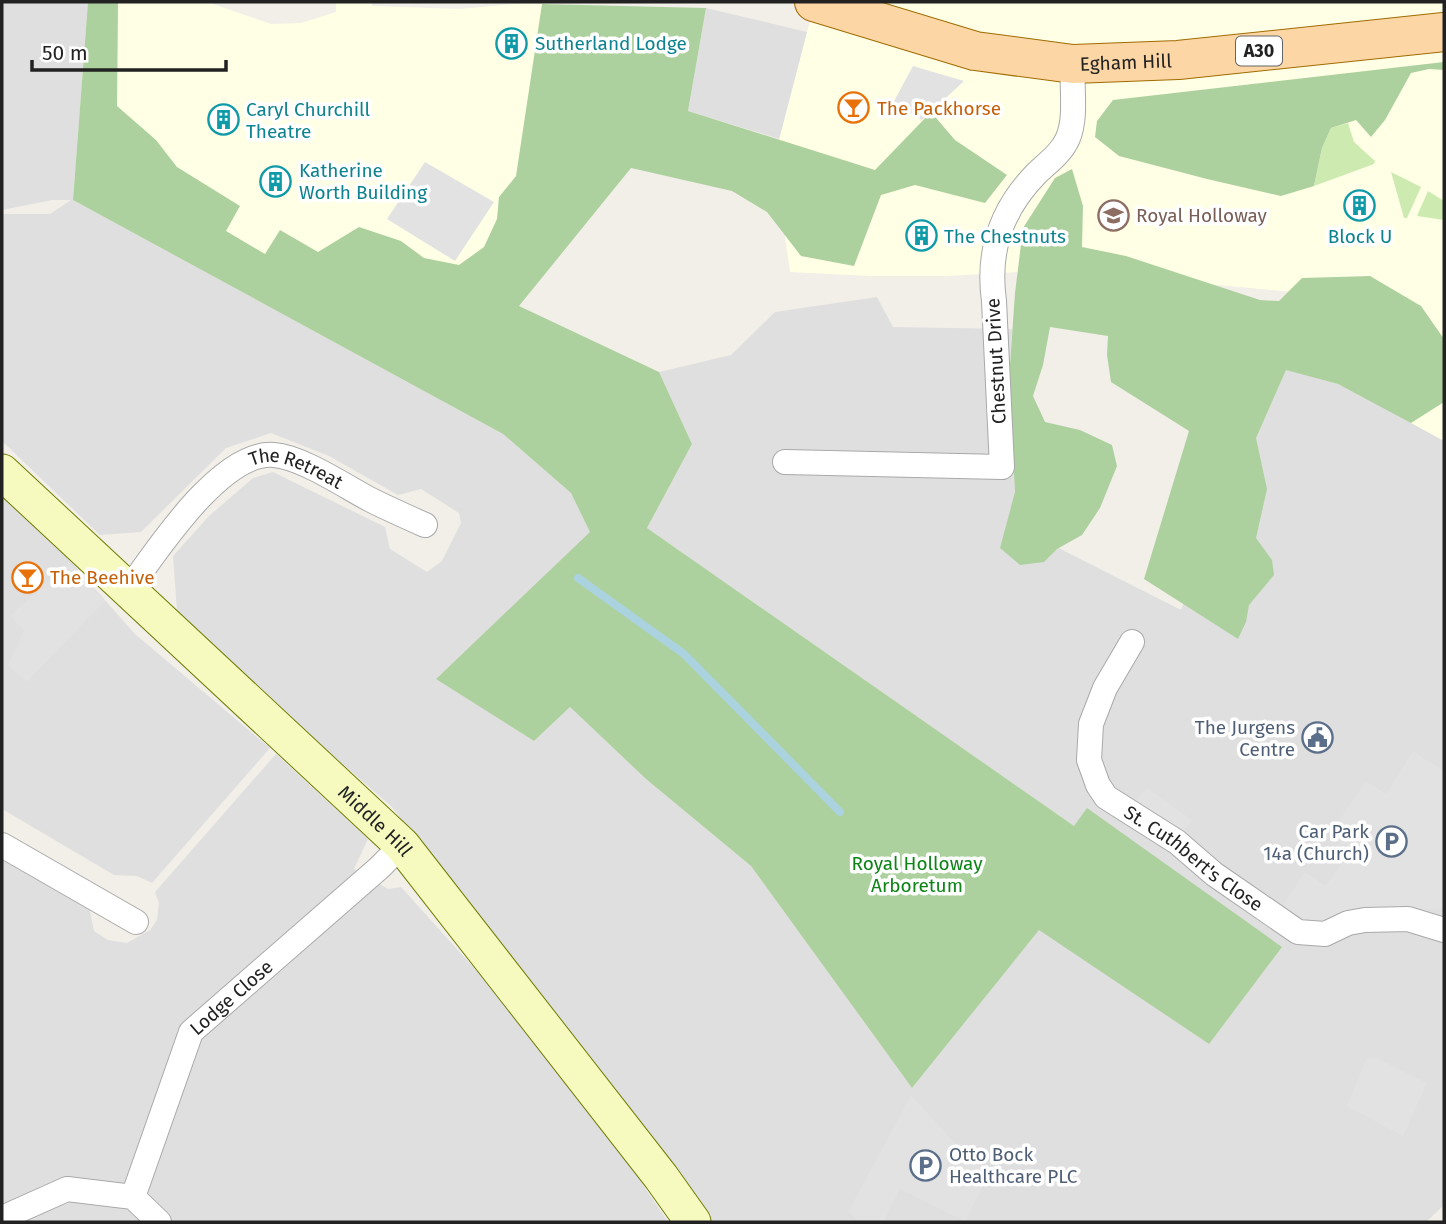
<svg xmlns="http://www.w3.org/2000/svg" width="1446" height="1224" font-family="'Fira Sans',sans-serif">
	<rect width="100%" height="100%" fill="#f2efe9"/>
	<g fill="#e0dfdf">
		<polygon points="2,2 88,2 73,200 503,434 571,493 591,532 437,678 534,741 570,707 646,779 751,866 912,1088 1039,929 1209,1044 1087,809 1075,827 647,528 692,444 659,372 731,355 775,312 877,297 893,327 1012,329 1009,379 1017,527 1181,610 1200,559 1286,369 1338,384 1359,395 1366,299 1055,270 1444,62 1444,1205 1426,1222 711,1222 666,1156 588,1062 392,807 225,661 177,611 173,556 209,516 253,478 273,472 385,527 390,549 427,572 442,561 461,523 459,513 421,489 398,495 329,456 271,433 226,448 141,532 100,535 2,441 2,214 50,214 71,200 52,200 2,210"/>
		<polygon points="706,8 807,32 780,139 688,111"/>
		<polygon points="2,495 49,537 135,634 270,748 152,883 137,876 114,875 2,809"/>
		<polygon points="276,754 368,839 354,869 388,889 401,887 484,979 639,1179 668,1222 2,1222 2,852 89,907 94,931 108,940 127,943 150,930 157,920 159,903 155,892"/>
	</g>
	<g fill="#ffffe5">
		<polygon points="118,2 207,2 271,24 301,23 336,12 336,2 372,2 372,6 460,9 514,4 554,4 500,287 368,341 223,242 117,106"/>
		<polygon points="815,2 1444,2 1444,441 1411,423 1426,322 1366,299 1055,270 947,276 870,276 790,272 774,159"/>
	</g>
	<g fill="#cdebb0">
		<polygon points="1348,123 1354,142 1375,161 1374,164 1314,186 1322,148 1331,128"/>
		<polygon points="1391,172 1421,187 1407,218 1404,218"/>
		<polygon points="1428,191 1444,201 1444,220 1417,216"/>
	</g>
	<g fill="#add19e">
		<polygon points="88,2 118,2 117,106 156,140 177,167 240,206 226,231 265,254 280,230 318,252 359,227 401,241 424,258 459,265 484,247 497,219 499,197 516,176 542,4 706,8 688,111 875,170 931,112 955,140 1007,175 985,203 915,185 881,195 854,266 801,256 767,212 732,191 631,168 519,306 659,372 692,444 647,528 1074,826 1087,808 1282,947 1209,1044 1039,930 912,1088 751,866 646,779 570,707 534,741 436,679 590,532 571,493 503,434 73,200"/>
		<polygon points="1444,62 1444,70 1429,69 1411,73 1385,120 1371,137 1356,120 1331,128 1322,148 1314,186 1281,196 1207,179 1119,156 1095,137 1097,121 1113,100"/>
		<polygon points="1072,169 1083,206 1082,247 1126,256 1260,300 1279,301 1302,278 1370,276 1421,306 1444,339 1444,402 1411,423 1338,384 1286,370 1256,438 1267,489 1256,538 1272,560 1274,575 1249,605 1246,622 1238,639 1144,579 1189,431 1111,382 1107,355 1108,336 1050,327 1043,365 1033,396 1045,422 1080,430 1112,445 1117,466 1100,508 1082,535 1057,549 1044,562 1020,565 1000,548 1015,492 1009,379 1015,293 1023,228 1055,178"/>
	</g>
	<g fill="#e2e2e2">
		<polygon points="913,66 964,81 922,120 893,103"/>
		<polygon points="425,162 494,202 455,261 387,219"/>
		<polygon points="69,562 105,601 27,682 8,666 24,630 10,616"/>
		<polygon points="1413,751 1444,771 1444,908 1334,917 1319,922 1301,920 1280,909 1305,872 1326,886 1351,850 1329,835 1366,781 1386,794"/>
		<polygon points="1146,787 1192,820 1177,842 1128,811"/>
		<polygon points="1377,1058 1427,1083 1403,1136 1347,1106 1366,1059"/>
		<polygon points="911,1095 968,1157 990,1173 965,1221 900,1189 883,1222 859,1222 848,1212"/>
	</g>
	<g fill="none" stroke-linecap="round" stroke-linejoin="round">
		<polyline stroke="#aad3df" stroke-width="8" points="578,578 684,654 840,812"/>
		<defs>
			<g id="street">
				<path d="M 785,462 L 1002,467 L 994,301 C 987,251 1001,210 1036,174 C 1047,163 1061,154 1068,138 C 1077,116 1071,88 1073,64"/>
				<path id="s1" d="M 129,589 C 157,550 222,450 274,455 C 302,457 346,487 371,500 C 389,509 407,517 425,525"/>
				<path id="s2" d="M 1132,642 L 1105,688 L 1091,724 L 1089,760 L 1098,785 L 1106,797 L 1177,842 L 1214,874 L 1298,932 L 1325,934 L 1348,923 L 1365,920 L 1408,919 L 1444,930"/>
				<polyline points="2,845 136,922"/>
				<path id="s3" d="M 133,1197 L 191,1032 L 379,868 L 402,845"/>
				<polyline points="2,1218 67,1189 133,1197 159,1222"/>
			</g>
			<g id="secondary">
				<path id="s4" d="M 2,472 L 402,845 L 661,1177 L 693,1222"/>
			</g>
			<g id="primary">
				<path id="s5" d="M 814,2 L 975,51 L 1073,64 L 1178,60 L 1444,32"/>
			</g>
		</defs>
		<use href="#street" stroke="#a9a9a9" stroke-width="26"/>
		<use href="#secondary" stroke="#707d05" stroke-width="37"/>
		<use href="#primary" stroke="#a06b00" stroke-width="40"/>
		<use href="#street" stroke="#fff" stroke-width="24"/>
		<use href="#secondary" stroke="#f7fabf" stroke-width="35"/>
		<use href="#primary" stroke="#fcd6a4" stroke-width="38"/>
	</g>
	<defs>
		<symbol id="building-ring" viewBox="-11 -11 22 22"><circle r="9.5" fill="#fff" stroke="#0f9aa8" stroke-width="1.5"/><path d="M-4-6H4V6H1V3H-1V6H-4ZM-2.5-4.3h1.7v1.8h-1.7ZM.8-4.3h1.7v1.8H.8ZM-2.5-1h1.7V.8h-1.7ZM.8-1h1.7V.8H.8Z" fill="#0f9aa8"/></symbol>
		<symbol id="bar-ring" viewBox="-11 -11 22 22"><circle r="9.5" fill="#fff" stroke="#e8710a" stroke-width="1.5"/><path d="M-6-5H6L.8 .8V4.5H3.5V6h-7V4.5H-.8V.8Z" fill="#e8710a"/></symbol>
		<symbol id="university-ring" viewBox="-11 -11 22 22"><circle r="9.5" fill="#fff" stroke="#8d6e63" stroke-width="1.5"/><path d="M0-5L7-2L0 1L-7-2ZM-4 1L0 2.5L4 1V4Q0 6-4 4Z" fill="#8d6e63"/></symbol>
		<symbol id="civic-ring" viewBox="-11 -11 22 22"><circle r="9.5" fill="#fff" stroke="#5c6f8a" stroke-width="1.5"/><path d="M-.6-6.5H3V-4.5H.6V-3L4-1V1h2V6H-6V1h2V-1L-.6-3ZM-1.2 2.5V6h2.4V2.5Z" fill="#5c6f8a"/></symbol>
		<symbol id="parking-ring" viewBox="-11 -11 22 22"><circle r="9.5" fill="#fff" stroke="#5c6f8a" stroke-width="1.5"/><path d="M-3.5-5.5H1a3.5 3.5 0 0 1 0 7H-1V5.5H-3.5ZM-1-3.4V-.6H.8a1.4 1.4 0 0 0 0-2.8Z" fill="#5c6f8a"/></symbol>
	</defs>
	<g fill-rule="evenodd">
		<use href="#building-ring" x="494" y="26" width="35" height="35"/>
		<use href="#bar-ring" x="836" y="90" width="35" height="35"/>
		<use href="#building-ring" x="206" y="102" width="35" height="35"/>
		<use href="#building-ring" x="258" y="164" width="35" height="35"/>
		<use href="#building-ring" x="1342" y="188" width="35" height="35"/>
		<use href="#university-ring" x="1096" y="198" width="35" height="35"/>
		<use href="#building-ring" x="904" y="218" width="35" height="35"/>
		<use href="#bar-ring" x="10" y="560" width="35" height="35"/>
		<use href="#civic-ring" x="1300" y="720" width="35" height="35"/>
		<use href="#parking-ring" x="1374" y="824" width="35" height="35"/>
		<use href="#parking-ring" x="908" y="1148" width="35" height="35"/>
	</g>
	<g text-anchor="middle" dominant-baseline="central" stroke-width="7" stroke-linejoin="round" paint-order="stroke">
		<rect fill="#fff" stroke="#646464" stroke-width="2" x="1236" y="36.5" width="46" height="29" rx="5"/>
		<g font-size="18" font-weight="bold" fill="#222">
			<text x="1259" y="51">A30</text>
		</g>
		<g font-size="19" fill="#0d838f" stroke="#fff" text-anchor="start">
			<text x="535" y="43">Sutherland Lodge</text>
			<text x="246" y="109">Caryl Churchill<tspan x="246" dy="22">Theatre</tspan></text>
			<text x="299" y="170">Katherine<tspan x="299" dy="22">Worth Building</tspan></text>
			<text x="944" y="236">The Chestnuts</text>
			<text x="1360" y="236" text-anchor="middle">Block U</text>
		</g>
		<g font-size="19" fill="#222" stroke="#fff">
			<text stroke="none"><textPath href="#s5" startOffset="320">Egham Hill</textPath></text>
			<text transform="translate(996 361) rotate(-93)">Chestnut Drive</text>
			<text stroke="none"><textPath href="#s1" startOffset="228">The Retreat</textPath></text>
			<text stroke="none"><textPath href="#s4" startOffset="511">Middle Hill</textPath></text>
			<text stroke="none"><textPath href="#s2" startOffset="276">St. Cuthbert's Close</textPath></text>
			<text stroke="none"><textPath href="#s3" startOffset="228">Lodge Close</textPath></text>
		</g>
		<g font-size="19" fill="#c56008" stroke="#fff" text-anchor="start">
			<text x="877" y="108">The Packhorse</text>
			<text x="50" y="577">The Beehive</text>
		</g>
		<g font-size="19" fill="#785e54" stroke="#fff" text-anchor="start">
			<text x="1136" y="215">Royal Holloway</text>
		</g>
		<g font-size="19" fill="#4e5e75" stroke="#fff" text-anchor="end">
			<text x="1295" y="727">The Jurgens<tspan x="1295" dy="22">Centre</tspan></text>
			<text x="1369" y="831">Car Park<tspan x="1369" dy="22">14a (Church)</tspan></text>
			<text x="949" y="1154" text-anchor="start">Otto Bock<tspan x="949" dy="22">Healthcare PLC</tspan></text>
		</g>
		<g font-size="19" fill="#0c8416" stroke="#fff">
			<text x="917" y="863">Royal Holloway<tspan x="917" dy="22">Arboretum</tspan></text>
		</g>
	</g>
	<rect width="1446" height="1224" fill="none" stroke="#222222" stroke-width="7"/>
	<path d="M32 60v10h194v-10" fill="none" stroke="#222222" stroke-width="3.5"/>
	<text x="42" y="60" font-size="21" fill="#222222" stroke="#ffffff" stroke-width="5" paint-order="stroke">50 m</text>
</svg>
